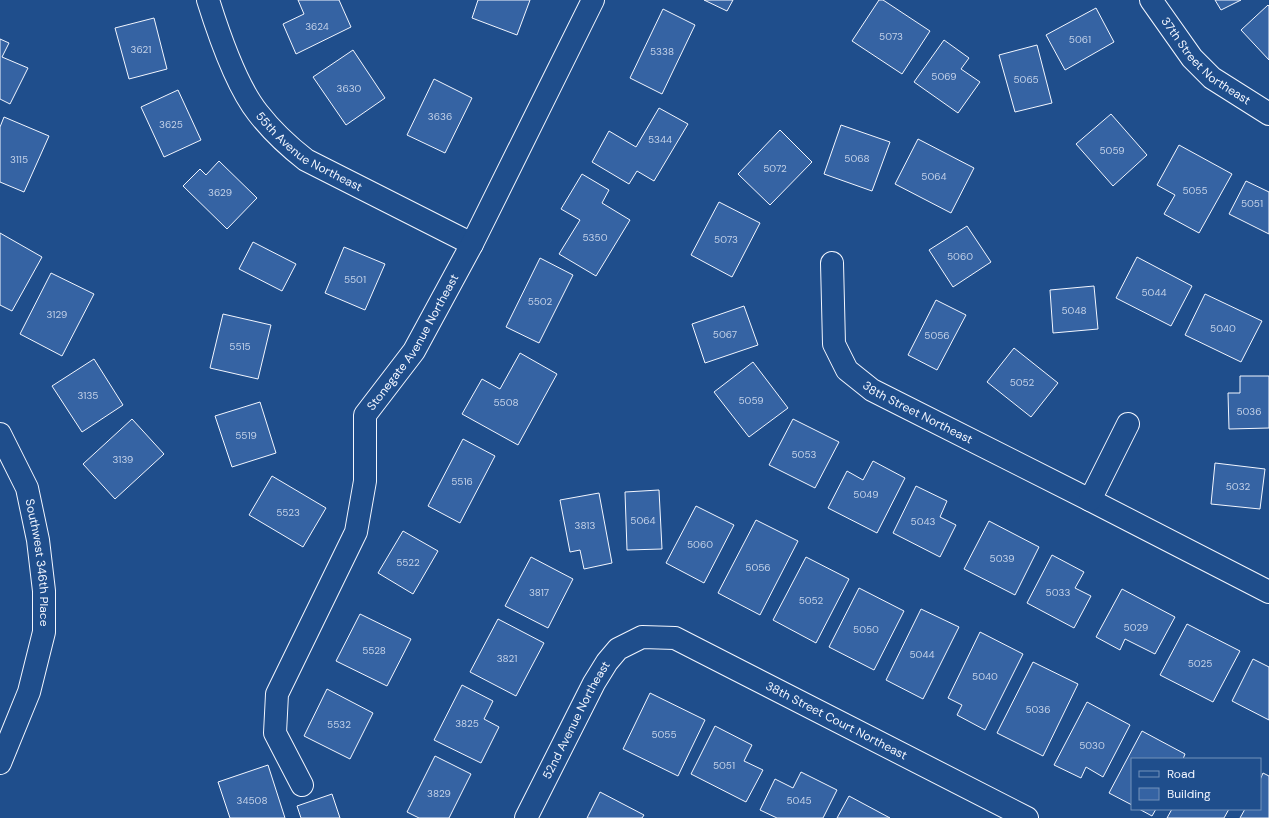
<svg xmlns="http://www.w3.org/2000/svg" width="1269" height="818" font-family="'DM Sans',sans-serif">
	<rect width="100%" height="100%" fill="#1f4e8c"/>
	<g fill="#3563a3" stroke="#f2f6ff">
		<polygon points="298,0 339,0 351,27 296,54 283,24 304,14"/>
		<polygon points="478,0 530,0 517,35 472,18"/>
		<polygon points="704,0 733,0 727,11"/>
		<polygon points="879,0 883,0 930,31 902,74 852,41"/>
		<polygon points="1215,0 1241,0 1221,10"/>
		<polygon points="1268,5 1269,6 1269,60 1241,30"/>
		<polygon points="1096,8 1114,42 1065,70 1046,35"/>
		<polygon points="663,9 695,25 662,94 630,78"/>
		<polygon points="154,18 167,69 129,79 115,28"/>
		<polygon points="0,39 9,43 2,57 28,68 10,104 0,99"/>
		<polygon points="944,40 969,58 961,69 980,82 958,113 914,82"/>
		<polygon points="1037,45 1052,103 1015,112 999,55"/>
		<polygon points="353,50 385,98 346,125 313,77"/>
		<polygon points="434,79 472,98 445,153 407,135"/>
		<polygon points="178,90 201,140 164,157 141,107"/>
		<polygon points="659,108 688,124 654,181 637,171 629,184 592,162 609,131 636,147"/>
		<polygon points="1111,114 1147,155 1113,186 1076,144"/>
		<polygon points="4,117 49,136 24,192 0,182 0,127"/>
		<polygon points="841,125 890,142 872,191 824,174"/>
		<polygon points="780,130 812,162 770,205 738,174"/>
		<polygon points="918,139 974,168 951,213 895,184"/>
		<polygon points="1179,145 1232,174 1199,233 1164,214 1175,195 1157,185"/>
		<polygon points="219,161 257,198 227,229 183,186 200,169 206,175"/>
		<polygon points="582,174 609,190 602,203 630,220 596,276 559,254 580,220 561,209"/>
		<polygon points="1246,181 1269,192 1269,234 1229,214"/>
		<polygon points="719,202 760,223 732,277 691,255"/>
		<polygon points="967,226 991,262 953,287 929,250"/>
		<polygon points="0,233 42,257 12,311 0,305"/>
		<polygon points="253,242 296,264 282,291 239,269"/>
		<polygon points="344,247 385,264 365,310 325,293"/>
		<polygon points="1137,257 1192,286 1171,326 1116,298"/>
		<polygon points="540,258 573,275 539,343 506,327"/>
		<polygon points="51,273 94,294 62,356 20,334"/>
		<polygon points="1094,286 1098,329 1053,333 1050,290"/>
		<polygon points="1205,294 1262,321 1241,362 1185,335"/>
		<polygon points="936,300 966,315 937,370 908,355"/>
		<polygon points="744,306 758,345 705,363 692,324"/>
		<polygon points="223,314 271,325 258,379 210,368"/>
		<polygon points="1014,348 1058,383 1031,417 987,382"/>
		<polygon points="520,353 557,374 518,445 462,414 482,379 500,389"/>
		<polygon points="94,359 123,405 82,432 52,386"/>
		<polygon points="753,362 788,408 749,437 714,392"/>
		<polygon points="1240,376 1269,376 1269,428 1229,429 1228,393 1240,393"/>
		<polygon points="260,402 276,453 232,467 215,416"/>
		<polygon points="132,419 164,454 115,499 83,464"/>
		<polygon points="793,419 839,442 815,488 769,465"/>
		<polygon points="463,439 495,456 460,523 428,506"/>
		<polygon points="873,461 905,478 877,533 828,508 847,471 863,480"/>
		<polygon points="1215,463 1265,469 1260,509 1211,504"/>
		<polygon points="272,476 326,508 303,547 249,515"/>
		<polygon points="916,486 947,501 940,517 956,525 940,557 893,533"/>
		<polygon points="659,490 662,549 627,550 625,492"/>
		<polygon points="599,493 612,563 584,569 580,550 570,552 560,500"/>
		<polygon points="696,506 734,525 704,583 666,563"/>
		<polygon points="756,520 798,541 760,615 718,593"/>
		<polygon points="989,521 1039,547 1015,595 964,569"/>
		<polygon points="403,531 438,551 413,594 378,573"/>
		<polygon points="1052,555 1084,572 1075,588 1091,596 1074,628 1027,603"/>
		<polygon points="531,557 573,579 548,628 505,606"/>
		<polygon points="806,557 849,579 816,643 773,620"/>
		<polygon points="859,588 904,611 874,670 829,647"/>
		<polygon points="1122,589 1175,617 1155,654 1125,639 1120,650 1096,637"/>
		<polygon points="921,609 959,627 923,699 886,680"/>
		<polygon points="360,614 411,639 387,686 336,661"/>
		<polygon points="498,619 544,643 516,696 470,672"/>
		<polygon points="1187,624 1240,651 1213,702 1160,675"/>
		<polygon points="980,632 1023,654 985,730 957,715 962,705 948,698"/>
		<polygon points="1253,659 1269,667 1269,720 1232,701"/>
		<polygon points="1033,662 1078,684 1043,756 997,733"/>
		<polygon points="462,685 493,701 484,719 499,727 481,763 434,740"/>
		<polygon points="327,689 373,713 350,759 304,736"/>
		<polygon points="650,693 705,720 678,776 623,749"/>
		<polygon points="1087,702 1130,725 1103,777 1086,767 1081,778 1054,765"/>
		<polygon points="715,726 752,745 744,761 763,770 746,802 691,774"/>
		<polygon points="1142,731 1185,754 1183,759 1132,759 1132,805 1109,793"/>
		<polygon points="435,756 471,774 449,818 419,818 407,812"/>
		<polygon points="268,765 285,818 230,818 218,782"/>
		<polygon points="801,772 837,790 823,818 777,818 760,810 775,779 793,788"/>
		<polygon points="1263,773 1269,776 1269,818 1240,818 1245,809 1260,809 1260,780"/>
		<polygon points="600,792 644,815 642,818 587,818"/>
		<polygon points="332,794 340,818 301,818 297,806"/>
		<polygon points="849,796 890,818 837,818"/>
		<polygon points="1139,809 1156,809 1152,816"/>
		<polygon points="1172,809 1229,809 1224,818 1167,818"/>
	</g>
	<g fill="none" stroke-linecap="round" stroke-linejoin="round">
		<defs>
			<g id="street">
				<path id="s1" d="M 208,0 C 218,32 237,87 258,113 C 272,131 288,146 306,160 L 472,244"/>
				<path id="s2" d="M 1151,0 L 1192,58 L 1212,78 L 1269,114"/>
				<path id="s3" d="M 832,263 L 834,344 L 847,370 L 872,390 L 1090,500 L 1269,592"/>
				<path id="s4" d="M 0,434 L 27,488 L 38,540 L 44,591 L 44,632 L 29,692 L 0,763"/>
				<polyline points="1090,500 1128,424"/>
				<path id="s5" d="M 302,785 L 275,733 L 277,694 L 356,532 L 365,481 L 365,415 L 414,351 L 472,244 L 593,0"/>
				<path id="s6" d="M 526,818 L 594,683 L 607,662 L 618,649 L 642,637 L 675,638 L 1027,818"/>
			</g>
		</defs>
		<use href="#street" stroke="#f2f6ff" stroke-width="24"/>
		<use href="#street" stroke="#1f4e8c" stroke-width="22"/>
	</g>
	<g text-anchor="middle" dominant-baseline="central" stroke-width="3" stroke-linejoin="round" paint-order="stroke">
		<g font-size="10" fill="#c3d1e8">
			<text x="317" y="26">3624</text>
			<text x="891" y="36">5073</text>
			<text x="1080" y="39">5061</text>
			<text x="141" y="49">3621</text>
			<text x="662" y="51">5338</text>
			<text x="944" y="76">5069</text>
			<text x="1026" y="79">5065</text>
			<text x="349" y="88">3630</text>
			<text x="440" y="116">3636</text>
			<text x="171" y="124">3625</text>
			<text x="660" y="139">5344</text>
			<text x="1112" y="150">5059</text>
			<text x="857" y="158">5068</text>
			<text x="19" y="159">3115</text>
			<text x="775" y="168">5072</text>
			<text x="934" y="176">5064</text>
			<text x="1195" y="190">5055</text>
			<text x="220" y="192">3629</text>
			<text x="1252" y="203">5051</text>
			<text x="595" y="237">5350</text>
			<text x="726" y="239">5073</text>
			<text x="960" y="256">5060</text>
			<text x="355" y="279">5501</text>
			<text x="1154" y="292">5044</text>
			<text x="540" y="301">5502</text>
			<text x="1074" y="310">5048</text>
			<text x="57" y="314">3129</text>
			<text x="1223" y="328">5040</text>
			<text x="725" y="334">5067</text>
			<text x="937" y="335">5056</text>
			<text x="240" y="346">5515</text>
			<text x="1022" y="382">5052</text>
			<text x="88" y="395">3135</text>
			<text x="751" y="400">5059</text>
			<text x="506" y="402">5508</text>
			<text x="1249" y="411">5036</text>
			<text x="246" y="435">5519</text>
			<text x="804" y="454">5053</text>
			<text x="123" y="459">3139</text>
			<text x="462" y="481">5516</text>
			<text x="1238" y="486">5032</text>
			<text x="866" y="494">5049</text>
			<text x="288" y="512">5523</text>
			<text x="643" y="520">5064</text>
			<text x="923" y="521">5043</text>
			<text x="585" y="525">3813</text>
			<text x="700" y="544">5060</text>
			<text x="1002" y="558">5039</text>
			<text x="408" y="562">5522</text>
			<text x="758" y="567">5056</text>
			<text x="539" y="592">3817</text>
			<text x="1058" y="592">5033</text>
			<text x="811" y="600">5052</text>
			<text x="1136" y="627">5029</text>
			<text x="866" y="629">5050</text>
			<text x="374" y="650">5528</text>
			<text x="922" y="654">5044</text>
			<text x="507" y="658">3821</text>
			<text x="1200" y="663">5025</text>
			<text x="985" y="676">5040</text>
			<text x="1038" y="709">5036</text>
			<text x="467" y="723">3825</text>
			<text x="339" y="724">5532</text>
			<text x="664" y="734">5055</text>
			<text x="1092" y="745">5030</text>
			<text x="724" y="765">5051</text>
			<text x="439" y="793">3829</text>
			<text x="252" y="800">34508</text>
			<text x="799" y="800">5045</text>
		</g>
		<g font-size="12" fill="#f2f6ff" stroke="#1f4e8c">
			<text stroke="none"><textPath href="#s2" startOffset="83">37th Street Northeast</textPath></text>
			<text stroke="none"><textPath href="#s1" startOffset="189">55th Avenue Northeast</textPath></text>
			<text stroke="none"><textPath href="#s5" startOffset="483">Stonegate Avenue Northeast</textPath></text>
			<text stroke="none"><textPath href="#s3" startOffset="193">38th Street Northeast</textPath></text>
			<text stroke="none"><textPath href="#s4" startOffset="136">Southwest 346th Place</textPath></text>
			<text stroke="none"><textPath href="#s6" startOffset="110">52nd Avenue Northeast</textPath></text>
			<text stroke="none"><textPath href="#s6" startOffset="434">38th Street Court Northeast</textPath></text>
		</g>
	</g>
	<rect x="1131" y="758" width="130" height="52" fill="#1f4e8c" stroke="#7391ba"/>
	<rect x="1139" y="771" width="20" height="6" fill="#1f4e8c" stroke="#7391ba"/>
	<text x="1167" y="778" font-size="12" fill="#f2f6ff">Road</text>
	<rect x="1139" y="788" width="20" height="12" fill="#3563a3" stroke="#7391ba"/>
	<text x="1167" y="798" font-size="12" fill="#f2f6ff">Building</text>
</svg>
